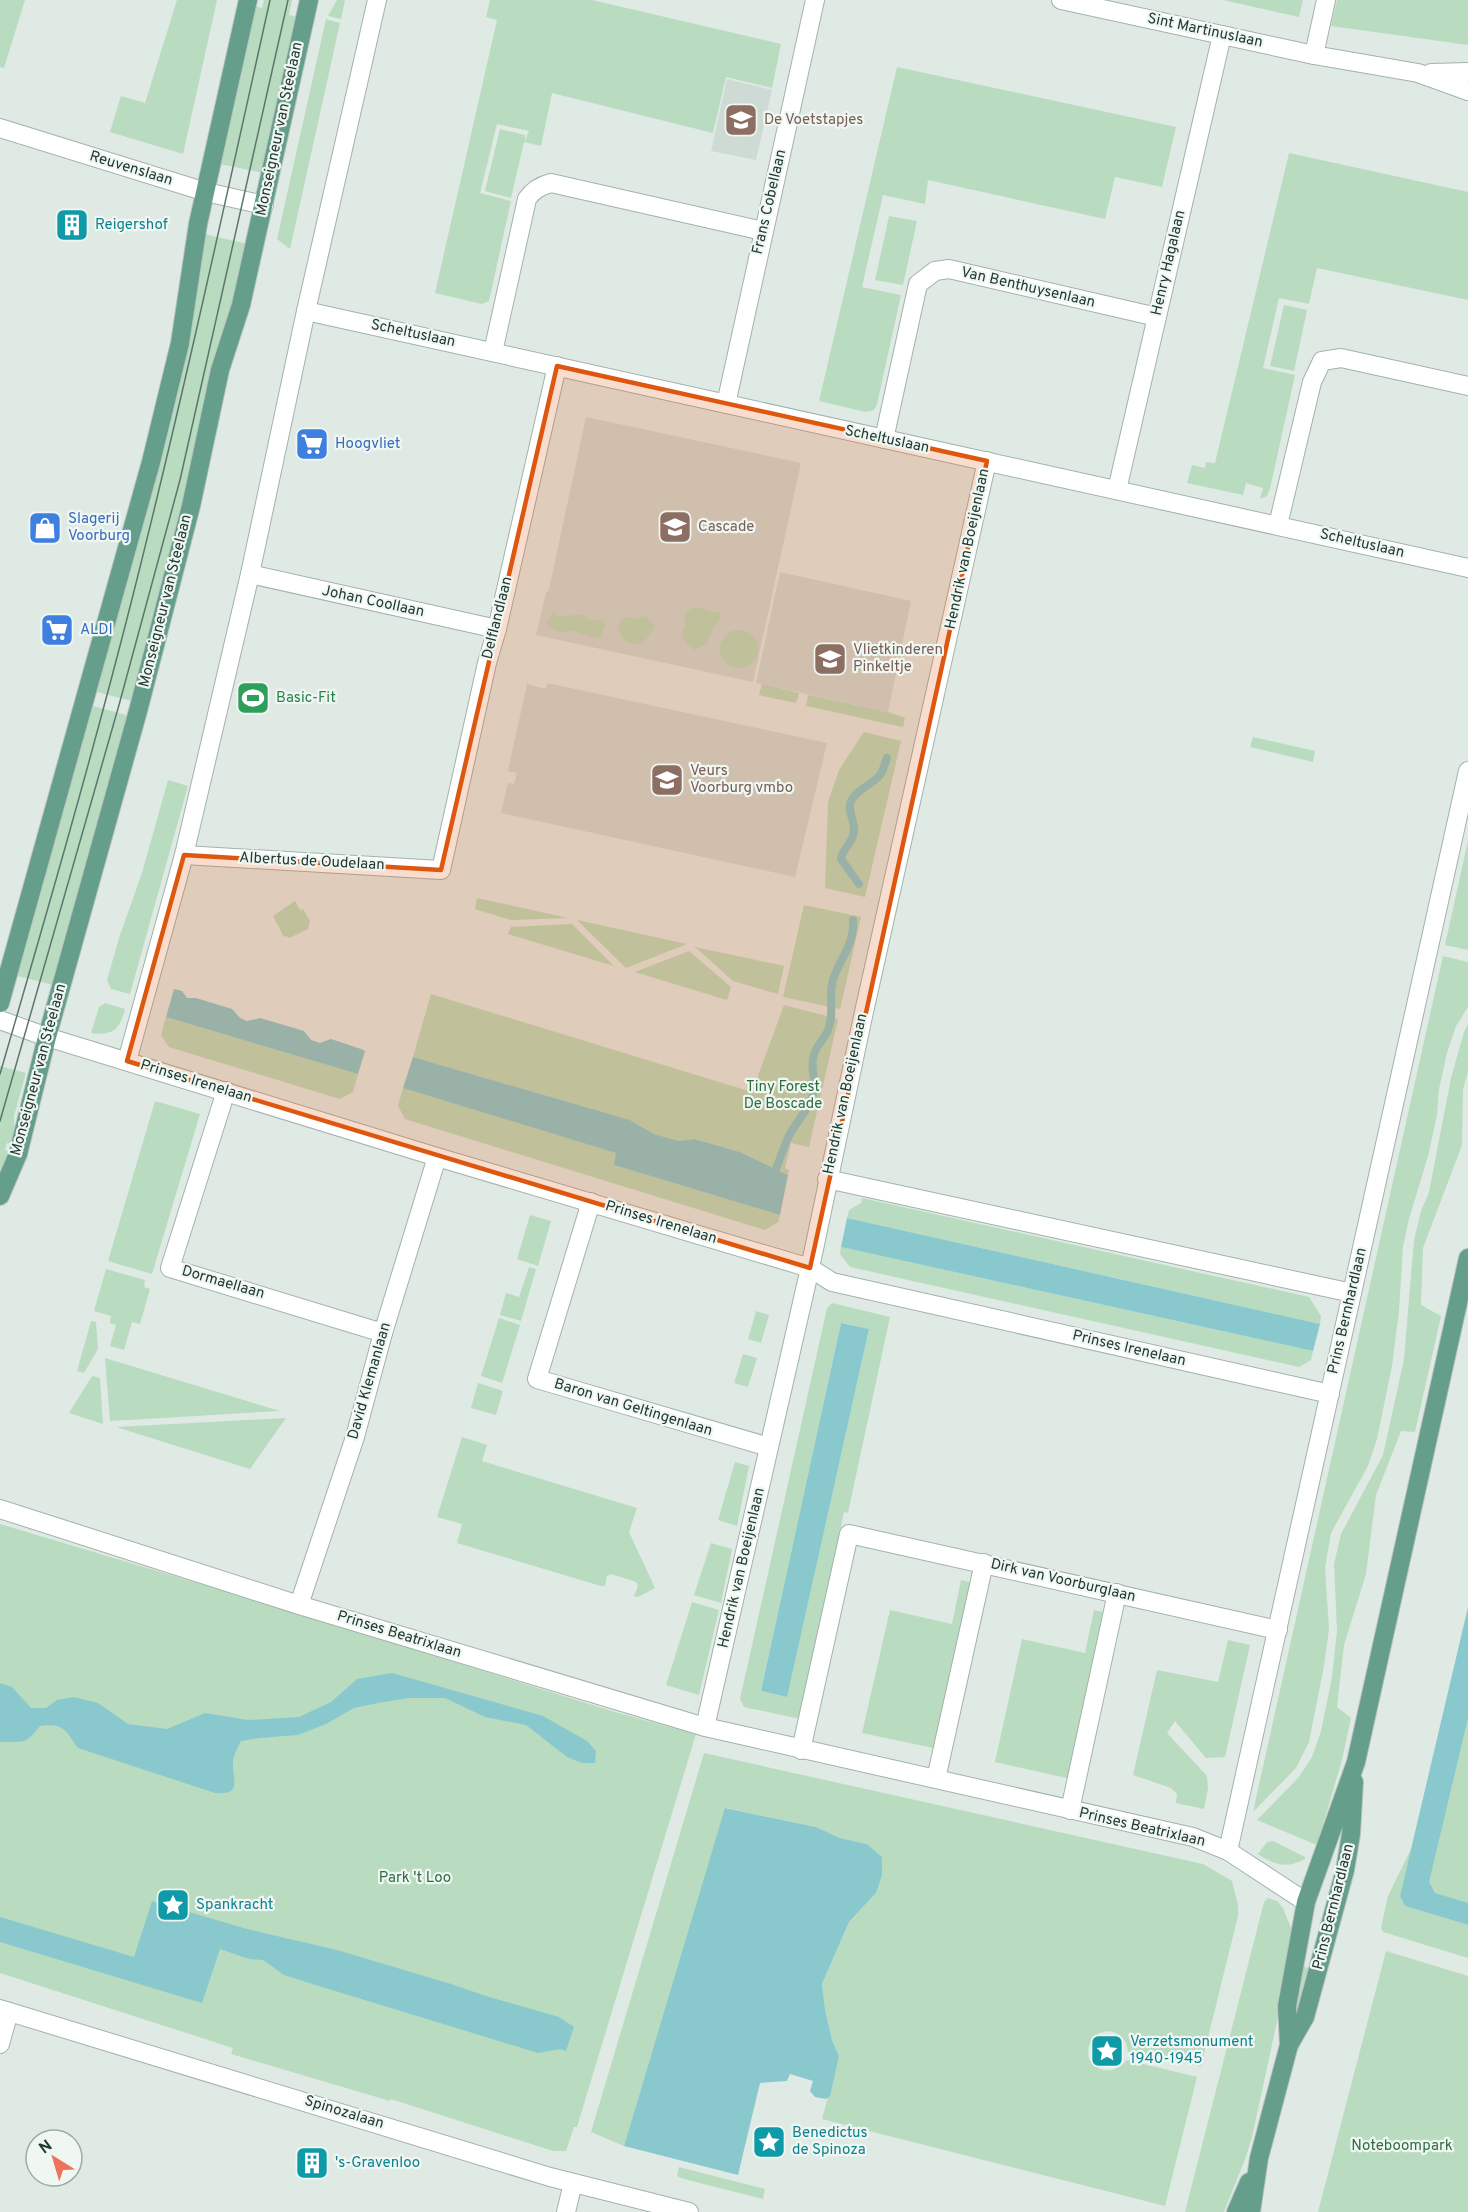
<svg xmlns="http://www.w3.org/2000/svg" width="1468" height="2212" font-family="Overpass,sans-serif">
	<rect width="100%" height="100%" fill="#e0eae5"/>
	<g fill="#cedad4">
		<polygon points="727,79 772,90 756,160 711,151"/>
		<polygon points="586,417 801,463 753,682 536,635 546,593 549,589"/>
		<polygon points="780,572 911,601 888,712 756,683"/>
		<polygon points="547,683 827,743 795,877 501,813 508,783 514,784 517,773 508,771 527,684 546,689"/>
	</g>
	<g fill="#b9dbbf" fill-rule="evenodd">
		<polygon points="0,0 25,0 4,68 0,67"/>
		<polygon points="177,0 217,0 183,154 110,132 121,96 145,103"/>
		<polygon points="264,0 292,0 289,15 299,17 263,173 220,164 254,6 262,8"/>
		<polygon points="337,0 345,0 341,19 328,16"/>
		<polygon points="490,0 592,0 781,44 772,88 726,77 713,133 552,93 541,146 524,142 511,198 485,191 500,129 525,135 525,141 529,131 497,124 480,193 511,201 489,301 482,304 435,293 497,20 486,17"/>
		<polygon points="1223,0 1303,0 1299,17"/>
		<polygon points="1337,0 1468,0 1468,45 1331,26"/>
		<polygon points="326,19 340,23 290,249 277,239"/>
		<polygon points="897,67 1176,127 1162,187 1115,177 1105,219 928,180 925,204 883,195 862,287 901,295 877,404 874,410 866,412 819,401"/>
		<polygon points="1289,153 1468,192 1468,300 1317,268 1309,304 1279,298 1263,368 1295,375 1270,489 1267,496 1260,499 1263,488 1246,483 1243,495 1187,483 1192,465 1205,468 1206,462 1215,463"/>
		<polygon points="889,216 917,221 903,285 875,280"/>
		<polygon points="204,234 248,244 132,701 97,692 164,444"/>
		<polygon points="1284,305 1307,310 1294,371 1270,366"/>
		<polygon points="696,607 712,612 717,612 721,614 720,620 712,630 707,644 694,650 684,640 682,633 685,627 685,614 690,609"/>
		<path d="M 552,613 L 559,617 L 584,614 L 589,620 L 603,621 L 605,624 L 600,639 C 594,638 575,631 572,631 C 558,630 559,637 547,623 Z"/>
		<path d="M 646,616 L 655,625 C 652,630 648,638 644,641 C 632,654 607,630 625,617 L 636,619 Z"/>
		<circle cx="739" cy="649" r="19"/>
		<polygon points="762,684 799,693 796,703 759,695"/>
		<polygon points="808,695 888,712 905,718 903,727 806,706"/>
		<polygon points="93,706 130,716 53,985 14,975"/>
		<polygon points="864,732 901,741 865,897 825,888 828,802 839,770"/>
		<polygon points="1253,737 1315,751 1313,762 1250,747"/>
		<polygon points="168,780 188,786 130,994 111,989 107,980 120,935 142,873"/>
		<polygon points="1468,841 1468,950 1445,945"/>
		<polygon points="477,898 563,917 568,918 511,920 475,909"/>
		<polygon points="295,901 300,910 303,909 310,921 308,929 289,938 287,936 284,937 273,916"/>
		<polygon points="804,905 861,917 840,1009 783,997"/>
		<polygon points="577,920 586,922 687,944 626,968"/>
		<polygon points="572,924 614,966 508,934 511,927"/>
		<polygon points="695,947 784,966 778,994 733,981"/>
		<polygon points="689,951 731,987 727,1000 635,972"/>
		<polygon points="1443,956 1468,962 1468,1007 1456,1026 1447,1053 1439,1089 1437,1115 1428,1156 1409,1219 1403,1247 1399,1311 1392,1366 1377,1439 1368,1466 1331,1533 1325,1568 1329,1629 1324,1666 1309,1742 1296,1768 1253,1812"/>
		<polygon points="431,994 752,1092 784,1005 838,1019 809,1147 791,1143 785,1168 789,1170 788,1175 740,1152 696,1139 679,1141 654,1134 630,1120 413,1057"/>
		<path d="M 105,1003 L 125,1009 C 120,1029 113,1036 91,1033 L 99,1007 Z"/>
		<polygon points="166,1017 358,1074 353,1092 340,1099 169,1047 161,1035"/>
		<polygon points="1468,1024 1468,1072 1463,1089 1462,1145 1423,1248 1421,1305 1441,1316 1415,1432 1401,1431 1376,1495 1366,1574 1344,1645 1337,1707 1351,1718 1342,1760 1317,1845 1257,1820 1299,1777 1312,1757 1321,1731 1332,1677 1337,1631 1334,1564 1341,1534 1383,1455 1404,1359 1414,1240 1421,1211 1429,1192 1451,1078 1464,1032"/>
		<polygon points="0,1066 26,1073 14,1116 15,1140 13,1144 7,1143 5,1150 10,1151 0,1176"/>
		<polygon points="403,1088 617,1153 614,1165 780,1215 778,1222 765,1230 405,1119 398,1106"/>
		<polygon points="155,1101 200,1114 152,1274 108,1261"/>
		<polygon points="862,1198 1309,1297 1321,1316 1320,1324 847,1218 849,1210 861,1203"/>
		<polygon points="530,1215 551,1221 538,1266 517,1259"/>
		<polygon points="841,1247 1313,1351 1311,1360 1299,1367 850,1267 840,1254"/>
		<polygon points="529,1267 536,1269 521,1321 500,1315 506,1293 519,1297"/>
		<polygon points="106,1269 145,1280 144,1287 150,1289 140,1324 132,1322 124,1350 110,1346 116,1325 110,1323 111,1316 94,1311"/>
		<path d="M 832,1303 L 890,1317 L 848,1513 L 844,1512 L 800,1719 L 744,1707 L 740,1699 L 827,1308 ZM 841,1323 L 869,1329 L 786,1697 L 761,1691 Z"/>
		<polygon points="756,1311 769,1315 761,1343 748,1339"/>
		<polygon points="499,1318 520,1325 502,1383 481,1376"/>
		<polygon points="91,1321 96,1322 98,1349 84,1373 77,1371"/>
		<polygon points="743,1354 757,1358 748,1387 734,1383"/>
		<polygon points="105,1358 280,1411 110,1421"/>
		<polygon points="92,1376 100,1378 103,1424 69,1413"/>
		<polygon points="478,1383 503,1391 496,1415 471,1408"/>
		<polygon points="286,1418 250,1469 116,1427"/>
		<polygon points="462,1437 487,1445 482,1461 637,1508 629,1532 655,1588 638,1597 634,1596 638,1586 636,1582 611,1574 607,1576 605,1586 601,1586 457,1543 462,1524 437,1517"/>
		<polygon points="735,1462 749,1466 737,1526 718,1520"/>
		<polygon points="0,1524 291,1611 615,1712 696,1734 577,2127 574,2127 566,2151 553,2151 391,2099 390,2101 231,2054 233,2048 0,1973"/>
		<polygon points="711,1543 732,1549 721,1603 694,1595"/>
		<polygon points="961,1580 973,1583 938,1749 862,1733 890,1610 952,1624"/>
		<polygon points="692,1602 719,1610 699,1695 666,1685"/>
		<polygon points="1094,1610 1107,1613 1071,1779 995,1762 1022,1639 1085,1653"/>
		<polygon points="1228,1640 1250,1645 1225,1757 1206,1758 1175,1721 1167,1733 1207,1776 1208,1788 1204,1809 1176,1803 1177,1794 1171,1788 1133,1775 1157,1670 1218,1682"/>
		<polygon points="1468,1654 1468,1915 1411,1899"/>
		<path d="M 704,1753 L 1203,1864 L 1232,1881 L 1238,1905 L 1238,1916 L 1201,2066 L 1128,2052 C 1125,2020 1082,2027 1089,2059 C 1099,2074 1115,2074 1127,2060 L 1197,2077 L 1165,2206 L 822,2119 L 839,2056 L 832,2040 L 825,2009 L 822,1984 L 849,1922 L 876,1893 L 867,1844 L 840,1838 L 816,1827 L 726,1808 L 624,2146 L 591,2132 Z"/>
		<path d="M 1273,1841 L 1305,1857 L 1305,1859 C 1287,1869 1274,1865 1258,1854 L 1267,1842 Z"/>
		<polygon points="1412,1847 1400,1896 1405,1906 1468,1925 1468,1958 1383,1932 1381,1928 1388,1896"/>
		<polygon points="1268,1898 1277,1901 1283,1908 1291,1928 1278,2017 1252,2137 1246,2157 1224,2212 1185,2212 1264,1902"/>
		<polygon points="1386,1951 1468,1976 1468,2212 1318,2212"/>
		<polygon points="1301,1966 1313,1969 1294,2030 1291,2030"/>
		<polygon points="679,2167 765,2189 763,2199 684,2179 677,2176"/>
	</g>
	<g fill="#89c9ce">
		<polygon points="174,989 182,991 187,998 196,998 232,1009 240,1018 247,1021 260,1018 304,1031 311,1040 320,1043 331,1039 361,1049 365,1051 358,1074 166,1017"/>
		<polygon points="413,1057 630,1120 654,1134 679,1141 695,1139 740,1152 788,1175 780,1215 614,1165 616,1153 403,1088"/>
		<polygon points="847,1218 1320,1324 1313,1351 841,1247"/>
		<polygon points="841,1323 869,1329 787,1697 761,1691"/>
		<polygon points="1468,1607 1468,1718 1429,1882 1435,1893 1468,1903 1468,1925 1405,1906 1400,1896"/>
		<path d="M 392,1673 L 543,1716 L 587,1741 L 596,1751 L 595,1763 L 582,1763 L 567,1757 L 526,1725 L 485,1717 L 445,1698 L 409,1698 L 378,1703 L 354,1708 L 326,1724 L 298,1735 L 259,1738 L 241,1741 C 237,1749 233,1755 233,1764 C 233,1782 242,1795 215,1793 L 78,1748 C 65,1730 64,1723 40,1726 C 24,1746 24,1741 0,1742 L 0,1683 L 12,1687 L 31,1708 L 46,1708 L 57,1700 L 74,1697 L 98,1703 L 128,1724 L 167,1729 L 205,1713 L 248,1720 L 299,1717 L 331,1702 L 357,1679 Z"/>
		<polygon points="725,1808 816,1827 840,1838 867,1844 882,1857 882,1875 876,1893 849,1922 822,1984 825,2009 832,2040 839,2056 830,2096 826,2099 815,2097 810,2091 813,2081 790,2074 787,2081 760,2083 738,2175 624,2146"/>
		<polygon points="152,1901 247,1929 337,1950 451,1984 486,1996 559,2017 574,2027 566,2051 560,2049 538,2053 309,1983 284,1975 263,1960 249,1959 220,1949 202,2003 0,1942 0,1917 134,1957"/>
	</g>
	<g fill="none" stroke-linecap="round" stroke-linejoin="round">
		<g stroke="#89c9ce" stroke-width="8">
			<path d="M 859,884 L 841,859 C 843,847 855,841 854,829 C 854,819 847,811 851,801 C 857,789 872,785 880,775 C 883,771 885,763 887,758"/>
			<path d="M 776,1169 C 781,1157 784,1145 790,1134 C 797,1121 809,1109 813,1094 C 816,1082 811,1070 813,1058 C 815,1046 824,1040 828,1030 C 835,1013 828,995 833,980 C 840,958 855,944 853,920"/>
		</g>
		<defs>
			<g id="minor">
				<polyline points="1061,0 1314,55 1418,73 1468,91"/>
				<polyline points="1314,55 1326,0"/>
				<polyline points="1431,73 1468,72"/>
				<polyline points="0,128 206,192 264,205"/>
				<polyline points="306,311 1468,568"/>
				<path d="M 493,352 L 527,199 C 533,190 540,186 551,183 L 763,231"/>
				<polyline points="726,404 815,0"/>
				<polyline points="884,439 918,284 935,271 949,269 1157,317"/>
				<polyline points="1117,490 1222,35"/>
				<polyline points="1278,525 1312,382 1322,361 1341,358 1468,386"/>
				<polyline points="250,574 497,629"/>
				<polyline points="184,855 441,870 487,663 497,629 557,366"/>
				<polyline points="0,1020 47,1037 437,1157 810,1268 832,1282 1330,1394"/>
				<polyline points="127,1061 184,855 250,574 306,311 377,0"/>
				<polyline points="226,1091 170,1268 383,1333"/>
				<polyline points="827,1179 1352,1293"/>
				<polyline points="591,1202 537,1379 769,1447"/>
				<polyline points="0,1509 299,1605 705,1727 1193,1837 1228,1851 1306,1902"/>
				<polyline points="299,1605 355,1437 383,1333 437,1157"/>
				<polyline points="705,1727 810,1268 862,1021 987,461"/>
				<polyline points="801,1750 849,1534 1278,1630"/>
				<polyline points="936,1779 984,1563"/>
				<polyline points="1070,1810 1117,1593"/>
				<polyline points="1228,1851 1468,771"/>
				<polyline points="0,2009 550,2177 689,2212"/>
				<polyline points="0,2044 9,2012"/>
				<polyline points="566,2212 573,2183"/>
			</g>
			<g id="major">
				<polyline points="0,1003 151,462 180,343 198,224 248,0"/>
				<polyline points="0,1196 18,1154 47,1037 138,711 191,506 220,370 241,305 309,0"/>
				<polyline points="1289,2045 1287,2006 1306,1902 1356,1762 1468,1258"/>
				<polyline points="1236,2212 1249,2182"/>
				<polyline points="1251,2212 1259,2158 1289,2045 1305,2017 1345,1870 1351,1834 1354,1782"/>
			</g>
		</defs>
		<use href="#minor" stroke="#a3b2ab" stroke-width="20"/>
		<use href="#major" stroke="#bcc4c1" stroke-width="20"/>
		<use href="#minor" stroke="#fff" stroke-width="18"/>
		<use href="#major" stroke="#659f8b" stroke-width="18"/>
		<g stroke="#5b766c" stroke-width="1.5">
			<path d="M 0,1074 C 45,919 90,764 130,607 C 181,406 225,203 270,0"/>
			<polyline points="0,1121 119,705 180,480 288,0"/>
		</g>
	</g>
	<path fill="#de570e" fill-opacity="0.2" stroke="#de570e" stroke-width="4.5" stroke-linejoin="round" d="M 557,366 L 987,461 L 810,1268 L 127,1061 L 184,855 L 441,870 Z"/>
	<defs>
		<symbol id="school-square" viewBox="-11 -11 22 22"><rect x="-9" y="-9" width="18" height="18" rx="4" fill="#8d6e63" stroke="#f0f7f3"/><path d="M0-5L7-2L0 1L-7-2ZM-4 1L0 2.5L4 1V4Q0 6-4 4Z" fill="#fff"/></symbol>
		<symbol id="building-square" viewBox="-11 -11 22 22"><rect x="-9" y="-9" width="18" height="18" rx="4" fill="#0f9aa8" stroke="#f0f7f3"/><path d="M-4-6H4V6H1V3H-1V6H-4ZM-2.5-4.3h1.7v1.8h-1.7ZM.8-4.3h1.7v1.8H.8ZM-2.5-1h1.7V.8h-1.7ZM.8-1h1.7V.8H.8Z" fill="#fff"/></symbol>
		<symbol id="supermarket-square" viewBox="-11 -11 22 22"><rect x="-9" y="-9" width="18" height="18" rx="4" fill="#3f7fe0" stroke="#f0f7f3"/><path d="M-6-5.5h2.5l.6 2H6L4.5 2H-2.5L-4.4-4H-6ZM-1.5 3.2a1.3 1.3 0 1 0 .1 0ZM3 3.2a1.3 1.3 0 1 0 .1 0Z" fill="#fff"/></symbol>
		<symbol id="shop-square" viewBox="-11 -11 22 22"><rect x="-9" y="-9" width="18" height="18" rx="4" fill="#3f7fe0" stroke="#f0f7f3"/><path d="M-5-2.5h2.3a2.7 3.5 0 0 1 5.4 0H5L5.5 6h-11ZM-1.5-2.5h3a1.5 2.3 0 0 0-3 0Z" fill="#fff"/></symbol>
		<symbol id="stadium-square" viewBox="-11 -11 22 22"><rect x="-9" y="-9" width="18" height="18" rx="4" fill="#2e9e5b" stroke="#f0f7f3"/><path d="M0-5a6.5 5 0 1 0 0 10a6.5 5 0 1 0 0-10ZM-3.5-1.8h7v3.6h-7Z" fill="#fff"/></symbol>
		<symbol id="sight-square" viewBox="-11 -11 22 22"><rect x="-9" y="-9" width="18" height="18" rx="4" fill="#0f9aa8" stroke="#f0f7f3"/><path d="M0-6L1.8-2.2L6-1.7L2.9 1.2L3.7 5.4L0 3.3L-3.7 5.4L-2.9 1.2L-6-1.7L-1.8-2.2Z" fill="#fff"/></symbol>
	</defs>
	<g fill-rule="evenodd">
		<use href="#school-square" x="722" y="101" width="38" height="38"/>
		<use href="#building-square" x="53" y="206" width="38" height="38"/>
		<use href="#supermarket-square" x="293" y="425" width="38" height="38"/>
		<use href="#school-square" x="656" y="508" width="38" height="38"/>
		<use href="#shop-square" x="26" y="509" width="38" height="38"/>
		<use href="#supermarket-square" x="38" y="611" width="38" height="38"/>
		<use href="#school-square" x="811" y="640" width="38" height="38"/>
		<use href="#stadium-square" x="234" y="679" width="38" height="38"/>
		<use href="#school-square" x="648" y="761" width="38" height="38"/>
		<use href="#sight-square" x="154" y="1886" width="38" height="38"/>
		<use href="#sight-square" x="1088" y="2032" width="38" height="38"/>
		<use href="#sight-square" x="750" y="2123" width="38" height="38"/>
		<use href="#building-square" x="293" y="2144" width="38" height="38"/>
	</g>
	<g text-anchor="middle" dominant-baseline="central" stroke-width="4.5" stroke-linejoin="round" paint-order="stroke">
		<g font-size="15" fill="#213a31" stroke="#f0f7f3">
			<text transform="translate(1205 31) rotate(12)">Sint Martinuslaan</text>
			<text transform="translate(280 129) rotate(-78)">Monseigneur van Steelaan</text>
			<text transform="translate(131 169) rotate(17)">Reuvenslaan</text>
			<text transform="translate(770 202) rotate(-77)">Frans Cobellaan</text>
			<text transform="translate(1169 263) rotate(-77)">Henry Hagalaan</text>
			<text transform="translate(1028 288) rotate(13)">Van Benthuysenlaan</text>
			<text transform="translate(413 334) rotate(12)">Scheltuslaan</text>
			<text transform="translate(887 440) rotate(12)">Scheltuslaan</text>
			<text transform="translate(1362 544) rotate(13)">Scheltuslaan</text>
			<text transform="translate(968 549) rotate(-78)">Hendrik van Boeijenlaan</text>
			<text transform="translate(166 601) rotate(-76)">Monseigneur van Steelaan</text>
			<text transform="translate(373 602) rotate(12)">Johan Coollaan</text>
			<text transform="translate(498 618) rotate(-76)">Delflandlaan</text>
			<text transform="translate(312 862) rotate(3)">Albertus de Oudelaan</text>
			<text transform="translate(39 1070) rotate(-75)">Monseigneur van Steelaan</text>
			<text transform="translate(196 1082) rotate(17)">Prinses Irenelaan</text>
			<text transform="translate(846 1094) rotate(-78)">Hendrik van Boeijenlaan</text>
			<text transform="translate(661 1223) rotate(17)">Prinses Irenelaan</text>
			<text transform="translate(223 1283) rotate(16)">Dormaellaan</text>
			<text transform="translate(1348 1311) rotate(-77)">Prins Bernhardlaan</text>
			<text transform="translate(1129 1349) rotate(13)">Prinses Irenelaan</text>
			<text transform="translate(370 1381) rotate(-74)">David Klemanlaan</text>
			<text transform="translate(633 1408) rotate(17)">Baron van Geltingenlaan</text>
			<text transform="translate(742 1568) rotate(-77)">Hendrik van Boeijenlaan</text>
			<text transform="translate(1063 1581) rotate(13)">Dirk van Voorburglaan</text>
			<text transform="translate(399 1635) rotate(17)">Prinses Beatrixlaan</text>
			<text transform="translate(1142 1828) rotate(13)">Prinses Beatrixlaan</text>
			<text transform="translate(1334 1907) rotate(-76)">Prins Bernhardlaan</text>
			<text transform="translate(344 2113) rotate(17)">Spinozalaan</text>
		</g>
		<g font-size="15" fill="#785e54" stroke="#f0f7f3" text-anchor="start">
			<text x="764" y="120">De Voetstapjes</text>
			<text x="698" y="527">Cascade</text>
			<text x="853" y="650">Vlietkinderen<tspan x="853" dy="17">Pinkeltje</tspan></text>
			<text x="690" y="771">Veurs<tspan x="690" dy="17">Voorburg vmbo</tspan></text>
		</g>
		<g font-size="15" fill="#0d838f" stroke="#f0f7f3" text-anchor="start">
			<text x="95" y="225">Reigershof</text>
			<text x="196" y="1905">Spankracht</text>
			<text x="1130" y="2042">Verzetsmonument<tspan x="1130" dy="17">1940-1945</tspan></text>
			<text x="792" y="2133">Benedictus<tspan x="792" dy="17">de Spinoza</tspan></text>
			<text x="335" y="2163">'s-Gravenloo</text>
		</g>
		<g font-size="15" fill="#366cbe" stroke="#f0f7f3" text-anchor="start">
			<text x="335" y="444">Hoogvliet</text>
			<text x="68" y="519">Slagerij<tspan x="68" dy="17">Voorburg</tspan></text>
			<text x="80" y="630">ALDI</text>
		</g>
		<g font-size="15" fill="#27864d" stroke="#f0f7f3" text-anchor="start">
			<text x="276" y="698">Basic-Fit</text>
		</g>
		<g font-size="15" fill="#2d6f41" stroke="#f0f7f3">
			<text x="783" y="1087">Tiny Forest<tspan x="783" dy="17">De Boscade</tspan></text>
			<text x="415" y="1878">Park 't Loo</text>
			<text x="1402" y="2146">Noteboompark</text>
		</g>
	</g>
	<g transform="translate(54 2158) rotate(323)"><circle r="28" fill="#f0f7f3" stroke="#9daba5" stroke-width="1.5"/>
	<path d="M0-4.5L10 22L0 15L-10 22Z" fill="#ed735a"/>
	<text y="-9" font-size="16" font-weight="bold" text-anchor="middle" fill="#213a31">N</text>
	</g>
</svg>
